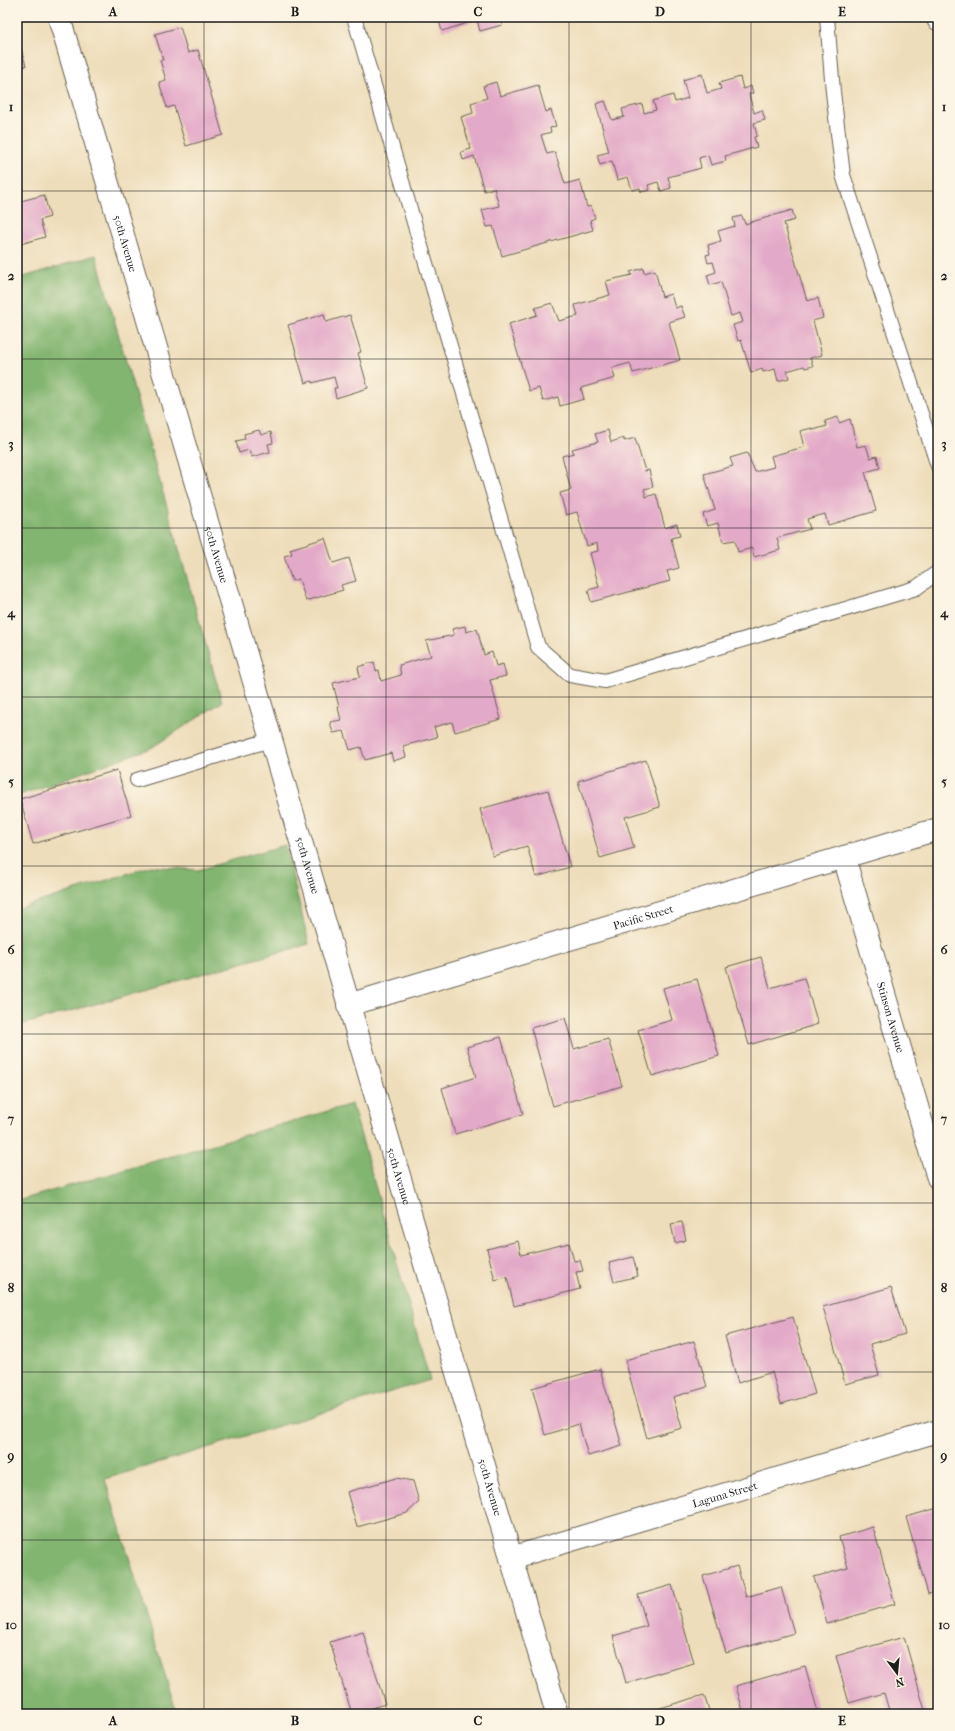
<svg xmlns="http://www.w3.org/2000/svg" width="955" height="1731" font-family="'IM FELL French Canon',serif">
	<rect width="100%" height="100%" fill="#fcf5e5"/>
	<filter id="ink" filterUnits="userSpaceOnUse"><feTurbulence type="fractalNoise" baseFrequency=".025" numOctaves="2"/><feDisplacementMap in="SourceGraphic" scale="8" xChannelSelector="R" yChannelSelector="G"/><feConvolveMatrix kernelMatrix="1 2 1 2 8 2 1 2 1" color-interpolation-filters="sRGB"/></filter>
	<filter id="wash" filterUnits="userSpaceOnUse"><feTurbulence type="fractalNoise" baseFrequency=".012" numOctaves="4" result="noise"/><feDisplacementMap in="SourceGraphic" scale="16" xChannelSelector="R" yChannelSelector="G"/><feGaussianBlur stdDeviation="0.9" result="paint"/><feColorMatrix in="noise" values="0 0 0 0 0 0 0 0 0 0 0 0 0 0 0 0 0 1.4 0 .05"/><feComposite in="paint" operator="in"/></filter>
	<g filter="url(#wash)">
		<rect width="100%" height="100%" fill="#eeddba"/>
		<g fill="#82b570" stroke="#4f6846">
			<polygon points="96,255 222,702 151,748 17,796 17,279"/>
			<polygon points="285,845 309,944 17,1026 17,909 151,866 198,870"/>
			<polygon points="352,1104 430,1380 105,1479 177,1714 17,1714 17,1201"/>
		</g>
		<g id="blocks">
			<g fill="#e3a9c8">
				<polygon points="433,17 500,17 502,25 480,31 477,20 442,31 438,18 434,19"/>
				<polygon points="180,27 188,53 198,50 223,135 186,146 174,106 167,108 159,82 166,80 160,60 163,60 155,34"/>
				<polygon points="17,34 26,66 17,68"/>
				<polygon points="702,74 707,93 721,89 719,83 740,77 743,89 751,86 753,93 749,94 754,113 762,110 765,120 754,123 757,136 754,137 757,147 725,156 726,161 711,165 708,155 699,158 701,168 668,177 671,188 661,191 658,182 648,185 650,190 641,192 640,188 632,190 628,177 617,180 612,161 600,165 597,155 609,152 596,104 605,101 612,120 624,117 622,109 642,104 644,113 656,110 653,101 673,95 675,102 688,98 683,80"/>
				<polygon points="496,82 500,96 538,85 546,112 551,110 556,126 550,128 551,132 541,135 547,154 555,152 565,184 580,180 587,207 591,206 595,218 590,220 593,230 502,256 493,226 487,227 482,210 499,206 494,188 484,191 474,156 463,160 461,152 471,149 461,117 473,113 471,103 487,98 483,86"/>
				<polygon points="44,195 50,217 40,220 45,237 17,245 17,202"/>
				<polygon points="792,210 795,220 784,223 807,301 818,298 823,318 813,321 822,355 810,358 813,366 805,368 804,366 787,371 789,378 778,381 775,369 763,372 762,369 751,373 741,340 738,341 733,325 743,322 740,313 731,316 721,282 710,285 707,275 716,272 713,262 708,263 706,255 710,254 708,245 721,241 718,231 735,226 733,218 742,216 745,224"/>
				<polygon points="643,268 644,273 655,270 662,297 671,294 675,308 681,306 685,317 669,322 680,360 633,373 630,363 612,368 615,378 581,388 584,399 560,406 558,397 543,401 539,388 529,391 509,324 537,315 535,308 552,303 559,321 578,316 575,305 610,295 606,281 632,275 630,272"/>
				<polygon points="324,314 326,322 350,315 361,352 358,353 368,388 336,398 334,388 337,388 334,377 312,383 312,381 305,383 288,325"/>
				<polygon points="838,417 839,423 850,419 857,447 866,445 870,458 877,456 880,468 865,472 876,511 828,525 825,514 807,519 810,529 777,538 780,550 754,557 752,548 738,552 735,540 723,542 718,523 707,526 703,514 715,510 704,474 733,466 730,458 747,453 755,472 774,467 771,456 804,447 800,431 812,428 813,430 827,426 825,421"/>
				<polygon points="259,430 261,435 271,432 273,443 268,444 270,452 251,457 249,450 239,453 236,441 245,439 244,434"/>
				<polygon points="608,430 611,442 624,438 624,441 635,438 645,471 649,470 653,487 644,489 646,497 656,494 665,528 677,524 680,536 671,538 679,568 667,571 670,581 591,602 588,590 599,587 590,553 598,551 597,543 587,546 577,512 566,515 560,493 571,490 562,456 574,453 572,449 598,442 595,434"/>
				<polygon points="325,538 333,563 349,558 356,581 341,585 343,590 306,601 299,579 292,581 284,556 292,554 290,549"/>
				<polygon points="465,626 466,632 477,629 484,655 492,652 496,666 503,664 506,676 490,680 501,719 455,732 452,722 434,727 437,737 403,746 406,757 393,761 391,753 365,760 361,747 350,750 344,731 333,733 330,722 341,720 338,708 339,707 333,683 360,677 358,667 374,662 376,671 379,670 381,681 401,675 399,665 431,656 426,641 454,635 452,629"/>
				<polygon points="646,760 660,807 625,817 634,848 600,858 578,781"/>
				<polygon points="117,770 131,815 33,844 20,799"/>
				<polygon points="548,790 570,867 536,877 527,846 493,856 480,809"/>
				<polygon points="761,957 770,988 804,978 818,1024 749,1045 726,967"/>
				<polygon points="697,979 719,1056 652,1076 638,1030 672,1020 663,988"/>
				<polygon points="565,1018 574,1049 608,1039 622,1086 553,1106 531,1028"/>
				<polygon points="501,1037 523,1114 455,1134 442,1088 476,1077 467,1047"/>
				<polygon points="682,1222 686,1240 675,1243 671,1224"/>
				<polygon points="518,1241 521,1255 569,1243 574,1261 580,1260 583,1271 576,1272 580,1289 514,1306 507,1277 495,1280 487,1249"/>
				<polygon points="633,1257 638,1276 614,1282 609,1263"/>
				<polygon points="891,1287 905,1334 870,1344 879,1375 845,1384 823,1307"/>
				<polygon points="793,1317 815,1394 781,1404 772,1372 738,1383 725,1336"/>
				<polygon points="694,1341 707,1387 673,1397 682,1428 647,1438 625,1360"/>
				<polygon points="600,1369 622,1446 588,1456 579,1424 545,1435 532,1388"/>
				<polygon points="396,1478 413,1481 419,1502 407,1513 357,1527 347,1492"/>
				<polygon points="938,1508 938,1592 928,1594 906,1517"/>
				<polygon points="873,1527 895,1604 827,1624 814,1577 848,1568 839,1537"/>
				<polygon points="737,1566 746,1597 781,1587 794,1633 726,1653 703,1576"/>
				<polygon points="672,1585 694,1663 626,1683 613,1636 647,1626 638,1595"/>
				<polygon points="363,1632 385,1704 352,1714 330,1642"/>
				<polygon points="904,1637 926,1714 890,1714 884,1693 849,1703 836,1656"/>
				<polygon points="805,1666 818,1712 813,1714 744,1714 736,1686"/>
				<polygon points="704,1695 710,1714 640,1714"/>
			</g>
		</g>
	</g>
	<g filter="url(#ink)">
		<use href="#blocks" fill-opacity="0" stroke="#666053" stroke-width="1"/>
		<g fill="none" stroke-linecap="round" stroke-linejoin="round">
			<defs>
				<g id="lane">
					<polyline points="354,17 538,647 570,675 605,681 916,588 938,572"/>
					<polyline points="827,17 833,92 843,175 938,466"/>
					<polyline points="137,780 270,740"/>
				</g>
				<g id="street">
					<path id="s1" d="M 59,17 L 557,1714"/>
					<polyline points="938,17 938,19"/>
					<path id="s2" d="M 844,857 L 938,1178"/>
					<path id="s3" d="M 348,1005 L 938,829"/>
					<path id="s4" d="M 511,1558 L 938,1431"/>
				</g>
			</defs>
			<use href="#lane" stroke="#666053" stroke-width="16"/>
			<use href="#street" stroke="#666053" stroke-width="24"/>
			<use href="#lane" stroke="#fff" stroke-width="14"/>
			<use href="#street" stroke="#fff" stroke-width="22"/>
		</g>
	</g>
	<path fill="none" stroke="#1c1c1c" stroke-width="1" stroke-opacity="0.55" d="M 204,17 L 204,1714M 386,17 L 386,1714M 569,17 L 569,1714M 751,17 L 751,1714M 17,191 L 938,191M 17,359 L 938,359M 17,528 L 938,528M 17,697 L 938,697M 17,866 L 938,866M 17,1034 L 938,1034M 17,1203 L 938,1203M 17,1372 L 938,1372M 17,1540 L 938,1540"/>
	<g text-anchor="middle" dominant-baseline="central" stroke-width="3" stroke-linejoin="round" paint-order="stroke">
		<g font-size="11" fill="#1c1c1c" stroke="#fcf5e5">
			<text stroke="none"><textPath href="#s1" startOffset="236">50th Avenue</textPath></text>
			<text stroke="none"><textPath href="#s1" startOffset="560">50th Avenue</textPath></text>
			<text stroke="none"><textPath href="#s1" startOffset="884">50th Avenue</textPath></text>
			<text stroke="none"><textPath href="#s3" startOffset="308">Pacific Street</textPath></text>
			<text stroke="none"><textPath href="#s2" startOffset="167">Stinson Avenue</textPath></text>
			<text stroke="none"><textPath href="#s1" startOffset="1208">50th Avenue</textPath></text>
			<text stroke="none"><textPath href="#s1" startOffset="1532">50th Avenue</textPath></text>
			<text stroke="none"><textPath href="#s4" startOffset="223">Laguna Street</textPath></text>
		</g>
	</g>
	<rect width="955" height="1731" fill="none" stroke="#fcf5e5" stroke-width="44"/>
	<g transform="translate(897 1673) rotate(164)" stroke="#fcf5e5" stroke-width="3" paint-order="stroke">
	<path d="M0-3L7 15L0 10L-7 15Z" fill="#1c1c1c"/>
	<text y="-6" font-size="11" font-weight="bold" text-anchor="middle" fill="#1c1c1c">N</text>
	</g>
	<rect x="22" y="22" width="911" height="1687" fill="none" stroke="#1c1c1c" stroke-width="1.5"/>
	<g font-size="13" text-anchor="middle" font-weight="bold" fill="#1c1c1c">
		<text x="113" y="16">A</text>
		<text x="295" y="16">B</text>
		<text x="478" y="16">C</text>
		<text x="660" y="16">D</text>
		<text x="842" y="16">E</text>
		<text x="11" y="111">1</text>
		<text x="944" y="111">1</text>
		<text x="11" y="280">2</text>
		<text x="944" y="280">2</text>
		<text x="11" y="448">3</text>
		<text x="944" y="448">3</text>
		<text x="11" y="617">4</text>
		<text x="944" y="617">4</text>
		<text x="11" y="786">5</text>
		<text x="944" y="786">5</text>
		<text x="11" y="954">6</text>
		<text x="944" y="954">6</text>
		<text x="11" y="1123">7</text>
		<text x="944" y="1123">7</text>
		<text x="11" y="1292">8</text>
		<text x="944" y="1292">8</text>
		<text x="11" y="1460">9</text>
		<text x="944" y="1460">9</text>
		<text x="11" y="1629">10</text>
		<text x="944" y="1629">10</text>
		<text x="113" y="1725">A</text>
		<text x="295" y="1725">B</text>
		<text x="478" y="1725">C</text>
		<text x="660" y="1725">D</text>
		<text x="842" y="1725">E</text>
	</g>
</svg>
